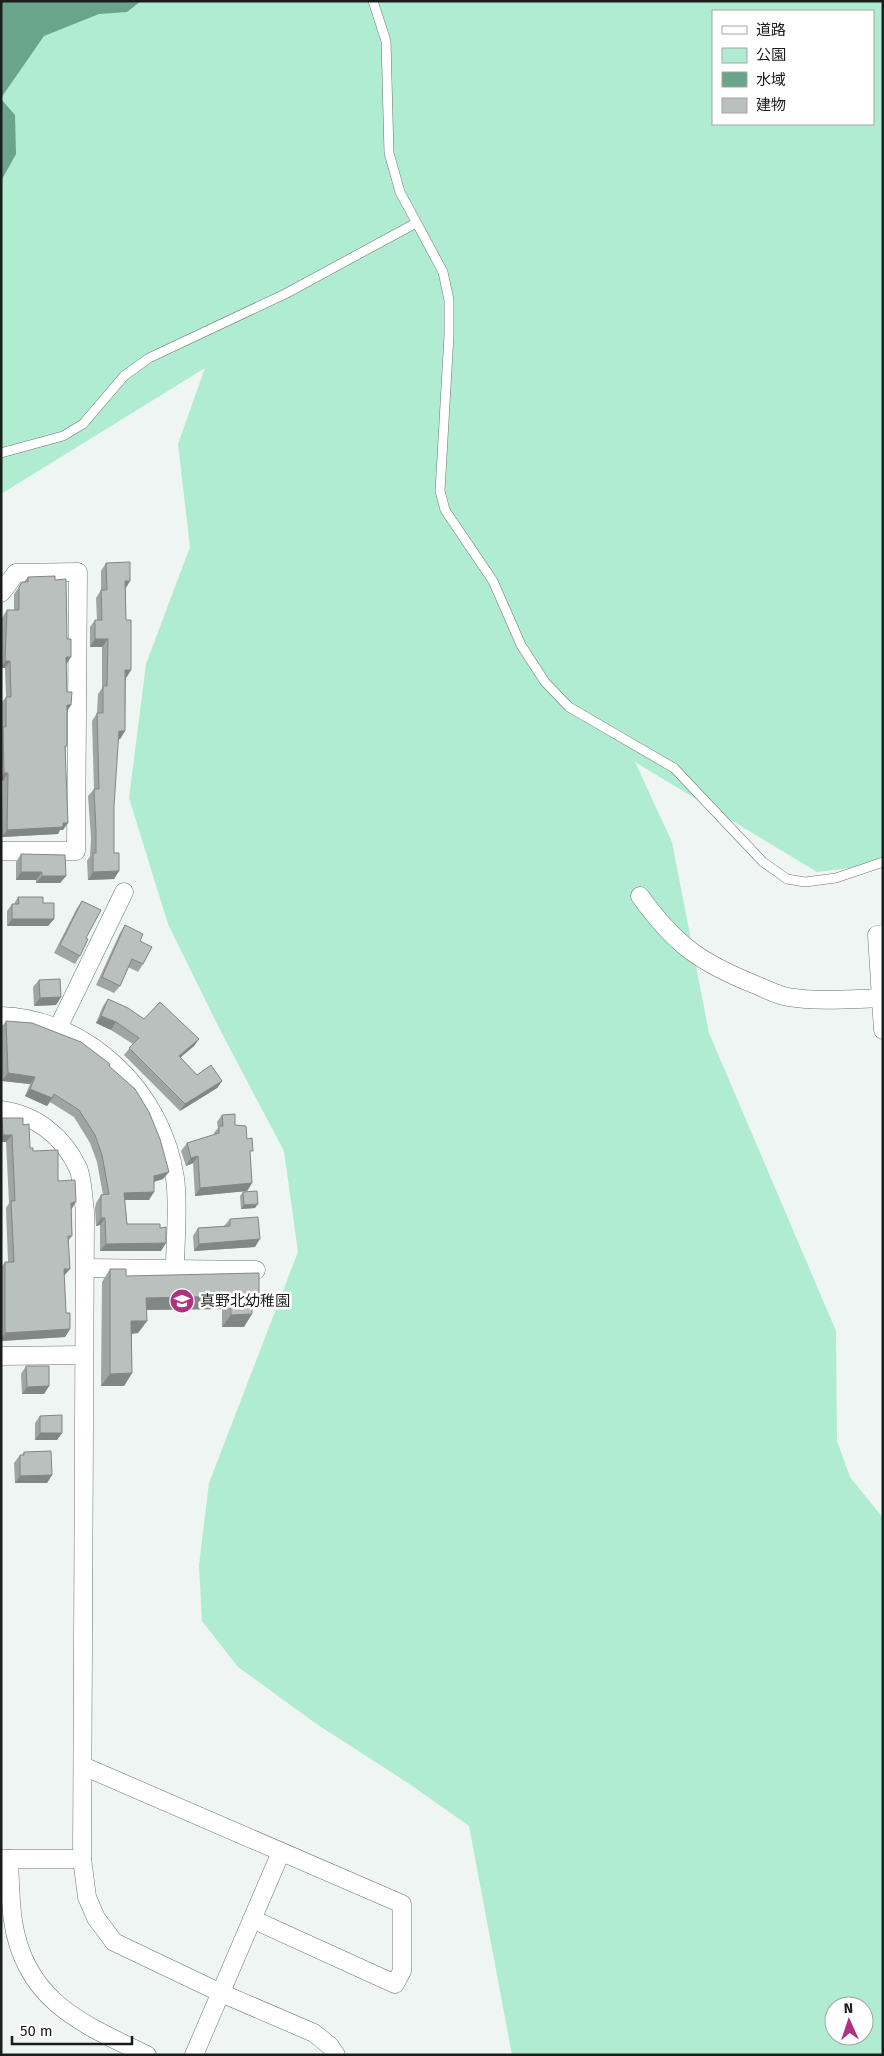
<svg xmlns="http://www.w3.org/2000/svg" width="884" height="2056" font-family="'Fira Sans','Noto Sans JP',sans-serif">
	<rect width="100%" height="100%" fill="#eef5f2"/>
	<path fill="#b0ecd1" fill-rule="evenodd" d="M 1,1 L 883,1 L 883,864 L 817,872 L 635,762 L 672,842 L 709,1033 L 836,1331 L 837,1441 L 850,1477 L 883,1518 L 883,2055 L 512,2055 L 469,1826 L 408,1783 L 318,1725 L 238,1667 L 202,1621 L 199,1565 L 209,1483 L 298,1252 L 284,1151 L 219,1028 L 168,924 L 129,798 L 146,664 L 190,547 L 178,444 L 205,368 L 1,494 ZM 713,11 L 873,11 L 873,124 L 713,124 ZM 834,2006 L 864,2006 L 864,2036 L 834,2036 Z"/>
	<g fill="#69a48b">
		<polygon points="1,1 141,1 127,12 99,14 44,36 1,98"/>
		<polygon points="1,99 15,115 16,154 1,181"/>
	</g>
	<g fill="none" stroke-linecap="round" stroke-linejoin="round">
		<defs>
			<g id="service">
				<polyline points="373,1 386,41 389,153 400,192 443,272 449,300 449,335 440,491 445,510 493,581 521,645 545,682 569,707 674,768 763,862 787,879 805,882 836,878 883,862"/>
				<polyline points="1,453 63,436 83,424 124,376 149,358 285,294 416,223"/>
			</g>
			<g id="minor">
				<polyline points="1,593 16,573 78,572 76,851 1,851"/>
				<path d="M 640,896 C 675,945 701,963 756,985 C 766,989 777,995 788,997 C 818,1002 852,999 883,998"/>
				<polyline points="883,934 877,935 883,1030"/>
				<path d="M 1,1016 C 89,1019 163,1093 175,1178 C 179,1206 175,1241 175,1269"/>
				<polyline points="59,1026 124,892"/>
				<path d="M 1,1110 C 36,1115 63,1136 78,1168 C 83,1180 83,1198 85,1211 L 82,1859 L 87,1897 L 96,1918 L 114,1942 L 221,1993 L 314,2033 L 330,2046 L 336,2055"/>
				<polyline points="86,1268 256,1270"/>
				<polyline points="1,1356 84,1355"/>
				<polyline points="83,1766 402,1904 402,1971 395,1984 252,1919"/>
				<polyline points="1,1859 82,1859"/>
				<path d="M 9,1859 C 10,1880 10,1901 13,1921 C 25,2001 82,2024 147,2055"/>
				<polyline points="194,2055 281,1852"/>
			</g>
		</defs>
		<use href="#service" stroke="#6e7572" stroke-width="10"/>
		<use href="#minor" stroke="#6e7572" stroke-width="19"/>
		<use href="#service" stroke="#fff" stroke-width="9"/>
		<use href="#minor" stroke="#fff" stroke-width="18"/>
	</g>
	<g fill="#9fa5a3">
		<polygon points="106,563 130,581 126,588 126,620 131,670 126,678 125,731 120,739 118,739 114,806 114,853 119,871 114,879 88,880 87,861 90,856 91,838 88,796 94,789 92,721 97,713 98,694 102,688 102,647 90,647 90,627 95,620 97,620 96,598 101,590 101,571"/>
		<polygon points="28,577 66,665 67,692 71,705 67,711 63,830 60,830 58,834 2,837 3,781 1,781 1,703 6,697 5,668 1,668 2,618 7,610 14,610 14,594 19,587 24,582"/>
		<polygon points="21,854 66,876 60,883 36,883 36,880 16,880 16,862"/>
		<polygon points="18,897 43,903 54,919 48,926 7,926 7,911 12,904 14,904"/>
		<polygon points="82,901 86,938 80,956 75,964 54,953 77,908"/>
		<polygon points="125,925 140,941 143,964 138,972 128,967 120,986 114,993 96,985 120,933"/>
		<polygon points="39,980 61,997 56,1005 34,1006 33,987"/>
		<polygon points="108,999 144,1019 199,1039 194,1046 180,1057 197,1075 222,1081 217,1088 180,1111 124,1055 133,1044 111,1030 96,1023 103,1006"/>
		<polygon points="6,1021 109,1066 163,1179 154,1182 149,1200 125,1200 127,1224 161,1251 100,1251 100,1225 96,1226 95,1208 96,1203 101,1195 103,1195 97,1162 90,1143 74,1117 50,1102 47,1106 25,1096 30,1084 2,1081 1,1028"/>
		<polygon points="222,1115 235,1125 247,1139 250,1155 252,1183 247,1191 195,1196 193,1163 186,1166 181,1151 187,1143 214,1135 214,1133 218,1128 217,1122"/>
		<polygon points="2,1118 23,1125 30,1148 58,1181 71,1209 72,1236 69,1240 64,1276 66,1313 70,1329 65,1337 1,1341 1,1267 5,1262 8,1262 6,1208 9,1203 6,1142 1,1142 1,1120"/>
		<polygon points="243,1192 255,1208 241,1209 240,1196"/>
		<polygon points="230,1219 255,1247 194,1251 193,1236 198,1228 224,1226"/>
		<polygon points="110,1269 126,1276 259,1296 252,1306 244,1327 222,1327 222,1309 146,1310 147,1321 138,1333 132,1334 132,1373 124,1386 101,1386 102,1282"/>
		<polygon points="26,1366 49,1386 44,1394 22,1394 21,1374"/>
		<polygon points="40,1416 62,1433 57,1440 35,1440 35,1423"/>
		<polygon points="24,1452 52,1475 47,1483 15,1483 14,1463 20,1455 22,1455"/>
	</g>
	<g fill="#828684">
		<polygon points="125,581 130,581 125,589"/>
		<polygon points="95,639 108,639 102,647 90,647"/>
		<polygon points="66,657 71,657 66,665"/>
		<polygon points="5,661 10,661 5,668 1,668 1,667"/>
		<polygon points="125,670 131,670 126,678"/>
		<polygon points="67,705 71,705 66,713"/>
		<polygon points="119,731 125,731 120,739 113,739"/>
		<polygon points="4,773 8,773 3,781 1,781 1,777"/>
		<polygon points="63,823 68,823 63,830 60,830 58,834 2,837 7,830"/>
		<polygon points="119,871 114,879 88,880 93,872"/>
		<polygon points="21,872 42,872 36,880 16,880"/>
		<polygon points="42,876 66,876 60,883 36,883"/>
		<polygon points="12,919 54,919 48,926 7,926"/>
		<polygon points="61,997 56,1005 34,1006 40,998"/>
		<polygon points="101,1016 116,1022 111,1030 96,1023"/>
		<polygon points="199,1039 194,1046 174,1063 179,1056"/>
		<polygon points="8,1073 35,1077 30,1084 2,1081"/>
		<polygon points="222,1081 217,1088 180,1111 185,1104"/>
		<polygon points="30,1089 52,1098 47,1106 25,1096"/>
		<polygon points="3,1135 12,1135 6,1142 1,1142 1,1137"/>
		<polygon points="198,1156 193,1163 186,1166 191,1158"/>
		<polygon points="169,1172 163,1179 149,1183 154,1176"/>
		<polygon points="252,1183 247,1191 195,1196 200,1188"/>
		<polygon points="154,1192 149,1200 119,1200 124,1193"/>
		<polygon points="76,1202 71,1210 71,1203"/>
		<polygon points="258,1204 255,1208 241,1209 244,1205"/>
		<polygon points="101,1218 105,1218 100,1225 96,1226"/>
		<polygon points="260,1239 255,1247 194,1251 199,1244"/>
		<polygon points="166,1243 161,1251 100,1251 106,1244"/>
		<polygon points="64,1269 70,1269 64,1276"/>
		<polygon points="230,1296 222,1309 138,1310 146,1298"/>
		<polygon points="252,1296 259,1296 250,1308"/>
		<polygon points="252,1314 244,1327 222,1327 231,1315"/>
		<polygon points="131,1321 147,1321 138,1333 123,1334"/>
		<polygon points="70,1329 65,1337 1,1341 1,1339 5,1333"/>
		<polygon points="132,1373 124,1386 101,1386 110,1374"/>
		<polygon points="49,1386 44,1394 22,1394 27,1387"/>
		<polygon points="40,1433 62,1433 57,1440 35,1440"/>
		<polygon points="52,1475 47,1483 15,1483 20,1476"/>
	</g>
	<g fill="#b9c0bd" stroke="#828684">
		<polygon points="130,562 130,581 125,581 126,620 131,620 131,670 125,670 125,731 119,731 114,806 114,853 119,853 119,871 93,872 93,853 96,853 96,831 94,789 99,789 97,713 103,713 103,686 107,686 108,639 95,639 95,620 102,620 101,590 107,590 106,563"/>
		<polygon points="55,576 55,580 66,579 67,639 71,639 71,657 66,657 67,692 72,692 71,705 67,705 67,746 65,746 68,823 63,823 63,827 7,830 8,773 4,773 3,727 6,727 6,697 11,697 10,661 5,661 7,610 19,610 19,587 22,582 28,582 28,577"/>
		<polygon points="21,854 65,855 66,876 42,876 42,872 21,872"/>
		<polygon points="18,897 43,897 43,903 54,903 54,919 12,919 12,904 19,904"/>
		<polygon points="82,901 101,910 86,938 88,939 80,956 60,945"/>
		<polygon points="125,925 143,934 140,941 152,947 143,964 132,959 120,986 102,977"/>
		<polygon points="60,979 61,997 40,998 39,980"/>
		<polygon points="108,999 128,1008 144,1019 160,1002 199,1039 179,1056 197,1075 211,1065 222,1081 185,1104 129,1048 139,1038 116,1022 101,1016"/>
		<polygon points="6,1021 32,1023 81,1042 110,1064 109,1066 135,1089 149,1112 160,1139 169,1172 154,1176 154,1192 124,1193 127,1224 160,1224 160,1228 166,1227 166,1243 106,1244 105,1218 101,1218 101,1195 109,1194 102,1155 95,1135 79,1110 54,1094 52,1098 30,1089 35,1077 8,1073"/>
		<polygon points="235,1114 235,1125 246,1126 247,1139 252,1138 253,1151 250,1151 252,1183 200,1188 198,1156 191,1158 187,1143 219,1133 219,1126 223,1126 222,1115"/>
		<polygon points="2,1118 23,1118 23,1125 29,1124 30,1148 33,1148 33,1151 58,1150 58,1181 75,1180 76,1202 71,1203 72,1236 68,1236 70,1269 64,1269 66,1313 70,1313 70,1329 5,1333 5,1262 14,1262 11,1201 15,1201 12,1135 3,1135"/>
		<polygon points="257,1191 258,1204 244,1205 243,1192"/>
		<polygon points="258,1217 260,1239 199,1244 198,1228 230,1226 230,1219"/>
		<polygon points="110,1269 126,1269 126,1276 259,1273 259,1296 252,1296 252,1314 231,1315 230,1296 146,1298 147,1321 131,1321 132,1373 110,1374"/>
		<polygon points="26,1366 49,1366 49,1386 27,1387"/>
		<polygon points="62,1415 62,1433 40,1433 40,1416"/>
		<polygon points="51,1451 52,1475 20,1476 20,1455 24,1455 24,1452"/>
	</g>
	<defs>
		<symbol id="school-disc" viewBox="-11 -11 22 22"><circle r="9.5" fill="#af3282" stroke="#fff"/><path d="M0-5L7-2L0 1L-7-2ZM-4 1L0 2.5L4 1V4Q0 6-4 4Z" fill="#fff"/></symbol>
	</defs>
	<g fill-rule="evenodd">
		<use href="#school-disc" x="168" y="1287" width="28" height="28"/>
	</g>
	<g text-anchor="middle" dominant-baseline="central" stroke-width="5" stroke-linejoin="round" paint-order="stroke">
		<g font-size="15" fill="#1a1d1c" stroke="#fff" text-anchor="start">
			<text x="200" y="1301">真野北幼稚園</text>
		</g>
	</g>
	<rect width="884" height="2056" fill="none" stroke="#1a1d1c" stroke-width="5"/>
	<rect x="712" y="10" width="162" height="115" fill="#ffffff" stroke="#a3a5a4"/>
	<rect x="722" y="26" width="25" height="8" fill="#ffffff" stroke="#a3a5a4"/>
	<text x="756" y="35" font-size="15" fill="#1a1d1c">道路</text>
	<rect x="722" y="48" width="25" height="15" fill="#b0ecd1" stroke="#a3a5a4"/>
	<text x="756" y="60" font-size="15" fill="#1a1d1c">公園</text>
	<rect x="722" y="72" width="25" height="15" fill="#69a48b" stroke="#a3a5a4"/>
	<text x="756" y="85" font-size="15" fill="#1a1d1c">水域</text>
	<rect x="722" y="98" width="25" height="15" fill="#b9c0bd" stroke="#a3a5a4"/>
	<text x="756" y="110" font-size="15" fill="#1a1d1c">建物</text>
	<g transform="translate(849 2021) rotate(357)"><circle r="24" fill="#ffffff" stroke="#a3a5a4"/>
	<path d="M0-4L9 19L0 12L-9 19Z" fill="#af3282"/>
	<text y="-8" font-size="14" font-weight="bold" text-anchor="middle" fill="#1a1d1c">N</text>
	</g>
	<path d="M12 2036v8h120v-8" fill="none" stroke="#1a1d1c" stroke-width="2.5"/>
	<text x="20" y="2036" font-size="15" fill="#1a1d1c" stroke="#ffffff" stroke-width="4" paint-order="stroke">50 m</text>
</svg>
